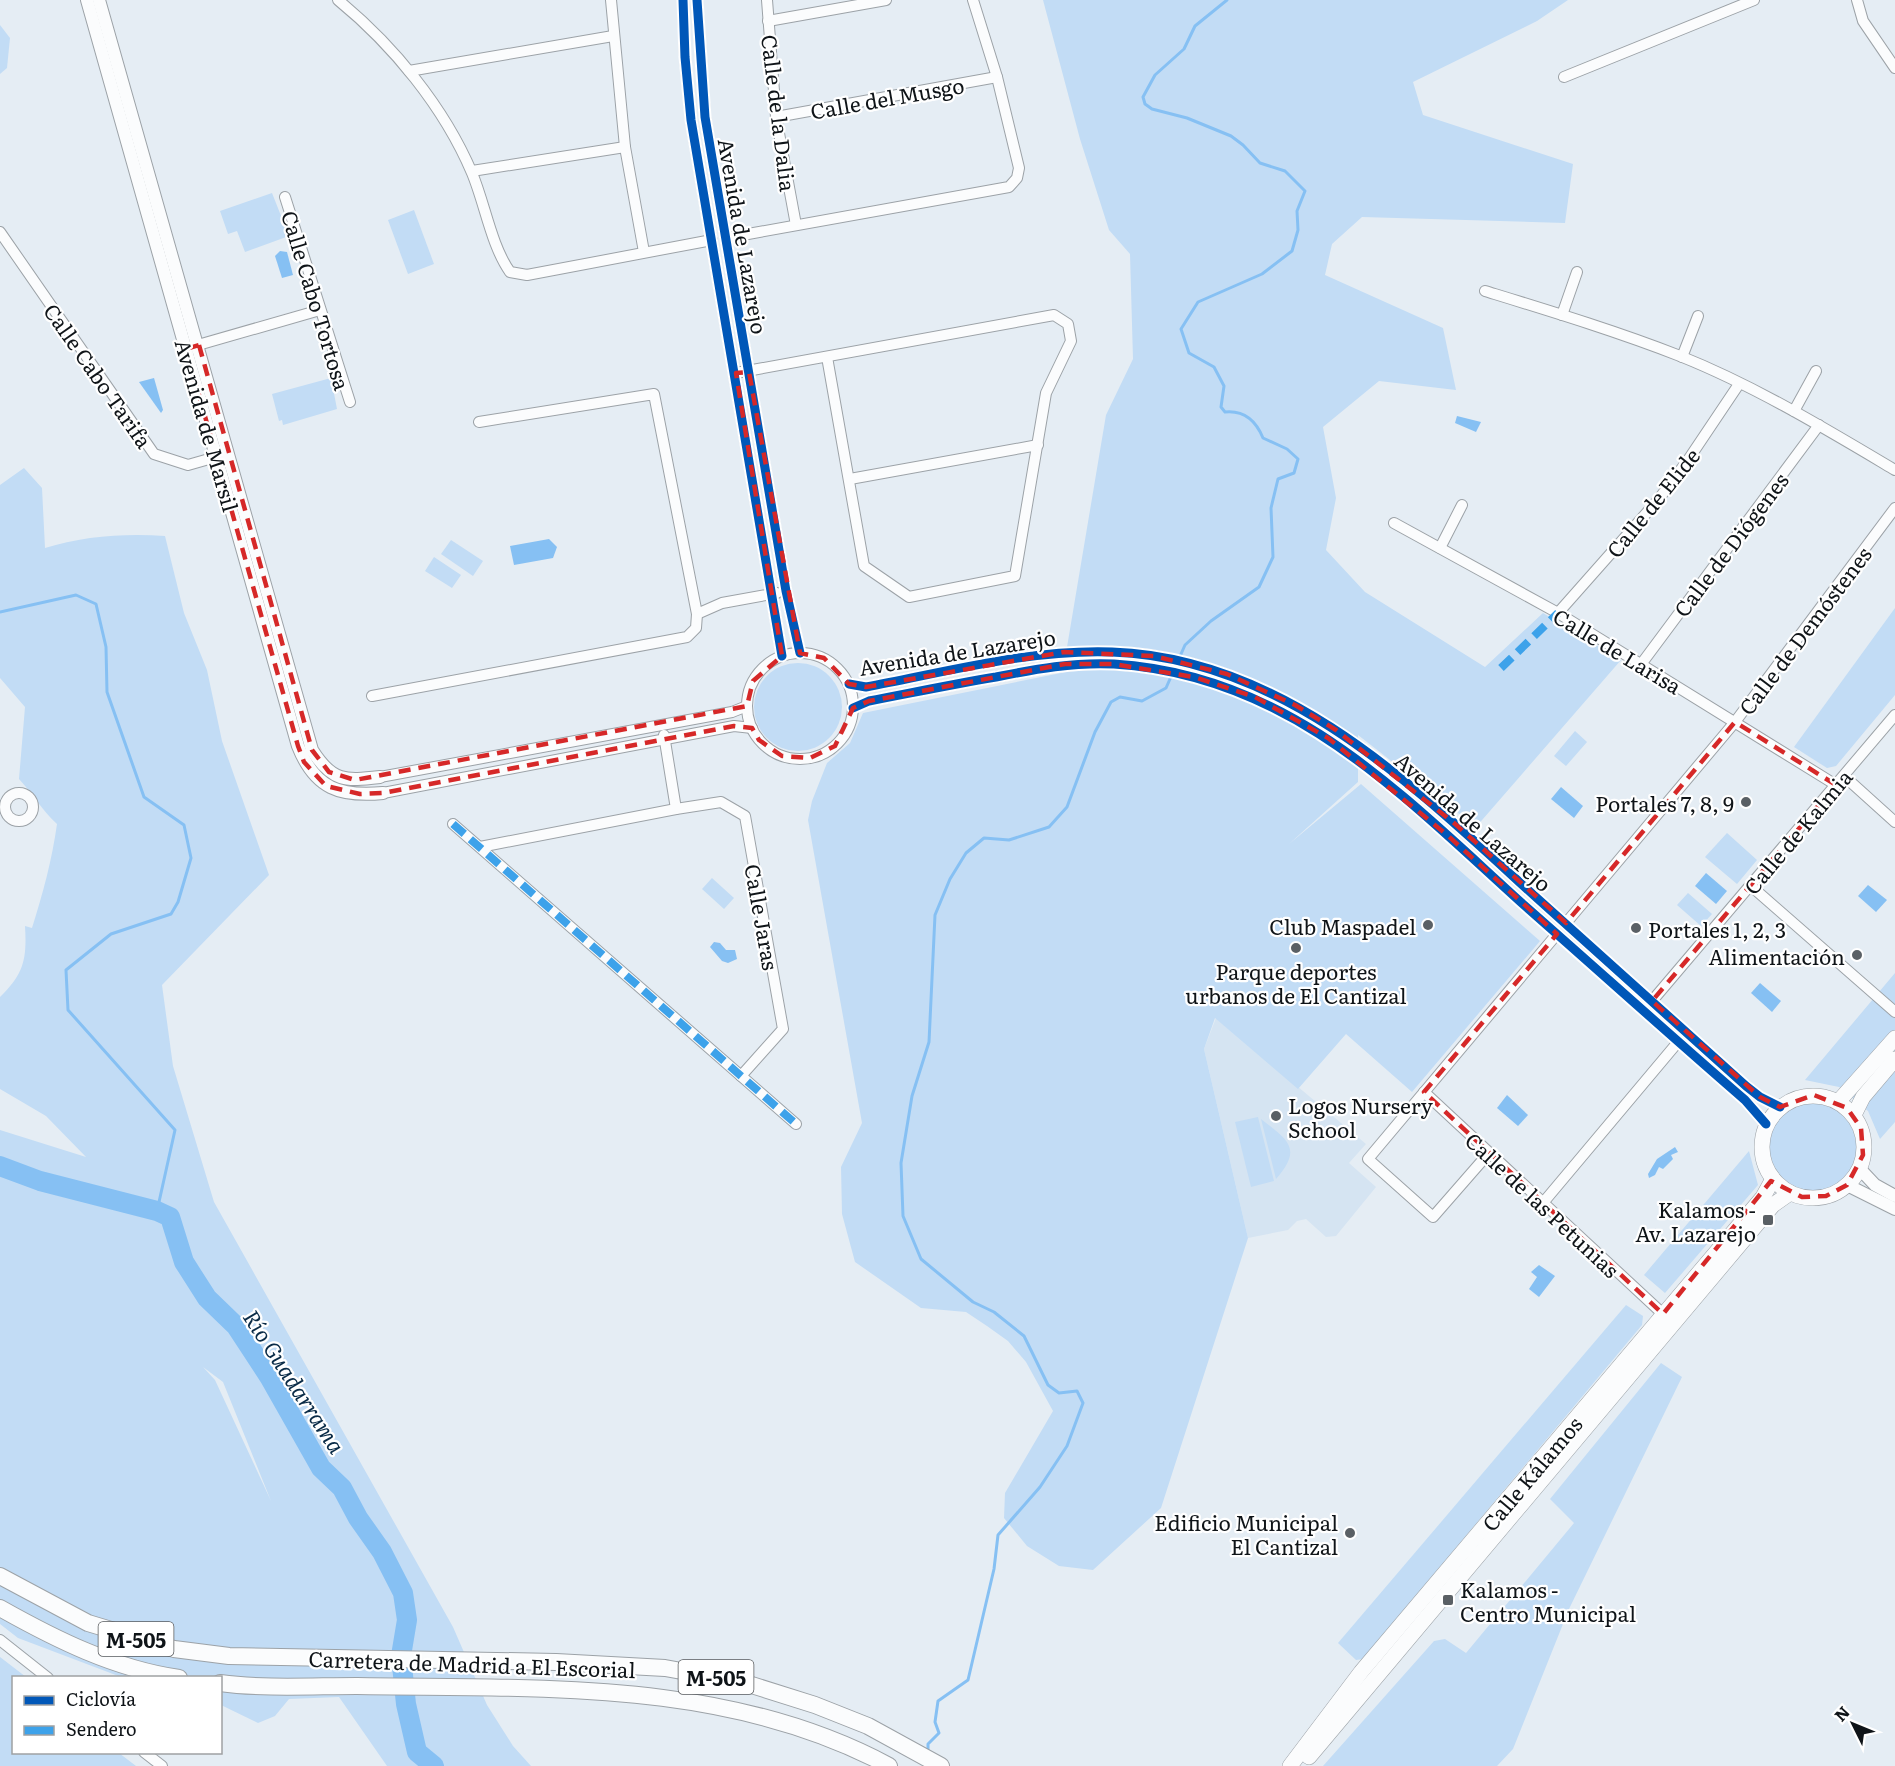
<svg xmlns="http://www.w3.org/2000/svg" width="1895" height="1766" font-family="Literata,serif">
	<rect width="100%" height="100%" fill="#e5edf4"/>
	<polygon fill="#d5e4f2" points="1216,1018 1366,1144 1349,1163 1376,1187 1336,1236 1326,1237 1306,1219 1297,1221 1288,1230 1248,1238 1204,1049"/>
	<g fill="#c2dcf5" fill-rule="evenodd">
		<polygon points="1043,0 1568,0 1537,21 1413,82 1423,115 1573,164 1565,223 1362,217 1332,244 1325,275 1443,328 1456,390 1379,381 1323,427 1336,498 1326,550 1365,592 1485,667 1543,613 1621,660 1476,827 1358,735 1358,782 1289,844 1361,784 1540,941 1412,1092 1346,1034 1298,1089 1215,1018 1204,1049 1248,1238 1161,1508 1093,1570 1059,1566 1027,1546 1004,1518 1005,1493 1053,1411 1026,1362 1008,1341 987,1326 966,1312 921,1308 855,1262 842,1214 841,1167 862,1123 808,820 812,801 827,763 850,743 863,713 1066,672 1065,659 1106,415 1133,359 1130,254 1109,230 1080,139"/>
		<polygon points="0,25 10,38 7,68 0,74"/>
		<polygon points="272,193 289,236 245,252 237,231 228,234 220,211"/>
		<polygon points="414,210 434,264 408,274 388,220"/>
		<polygon points="331,378 337,409 283,425 282,420 279,421 272,394"/>
		<path d="M 24,468 L 42,488 L 45,548 C 82,536 127,533 165,536 L 184,613 L 207,670 L 222,741 L 269,875 L 162,985 L 173,1066 L 214,1202 L 453,1627 L 487,1705 L 513,1746 L 531,1766 L 387,1766 L 339,1697 L 289,1699 L 275,1716 L 258,1723 L 221,1705 L 220,1678 L 121,1677 L 18,1638 L 0,1624 L 0,1130 L 86,1157 L 46,1116 L 0,1089 L 0,997 C 24,974 27,959 25,926 L 32,928 C 43,893 52,860 57,824 C 41,809 34,795 19,779 L 25,707 L 0,678 L 0,485 ZM 203,1367 L 223,1382 L 271,1501 L 215,1380 Z"/>
		<polygon points="451,540 483,561 473,576 441,554"/>
		<polygon points="434,557 461,575 452,588 425,571"/>
		<polygon points="1895,608 1895,695 1836,766 1827,768 1794,747"/>
		<circle cx="798" cy="707" r="44"/>
		<polygon points="1575,731 1587,742 1566,766 1554,756"/>
		<polygon points="1727,833 1757,860 1737,884 1705,857"/>
		<polygon points="712,878 734,898 724,909 702,889"/>
		<polygon points="1688,893 1712,914 1701,926 1677,905"/>
		<polygon points="1895,973 1895,1122 1880,1139 1868,1111 1839,1087 1805,1080"/>
		<circle cx="1813" cy="1147" r="47"/>
		<polygon points="1258,1117 1274,1181 1251,1187 1235,1122"/>
		<path d="M 1261,1119 C 1288,1140 1303,1148 1276,1179 Z"/>
		<polygon points="1749,1151 1758,1185 1665,1293 1644,1275"/>
		<polygon points="1626,1305 1643,1316 1642,1325 1363,1659 1356,1660 1338,1643"/>
		<polygon points="1661,1363 1682,1377 1569,1609 1513,1749 1497,1766 1323,1766 1434,1641 1445,1639 1466,1653 1574,1523 1550,1499"/>
		<polygon points="0,1657 26,1677 14,1678 14,1752 119,1753 136,1766 0,1766"/>
	</g>
	<g fill="#86c0f3">
		<polygon points="280,251 287,252 293,275 282,278 275,256"/>
		<polygon points="154,378 163,410 161,413 139,382"/>
		<polygon points="1457,416 1481,422 1476,432 1455,423"/>
		<polygon points="549,539 557,547 553,558 514,565 510,546"/>
		<polygon points="1561,787 1583,806 1574,818 1551,799"/>
		<polygon points="1706,873 1727,891 1716,904 1695,886"/>
		<polygon points="1868,885 1887,900 1876,912 1858,896"/>
		<polygon points="714,942 720,943 726,950 735,950 737,959 728,963 722,961 710,947"/>
		<polygon points="1760,983 1781,1001 1772,1012 1751,993"/>
		<polygon points="1507,1095 1528,1115 1518,1126 1497,1108"/>
		<polygon points="1675,1147 1678,1152 1671,1155 1673,1159 1663,1169 1659,1167 1655,1175 1649,1178 1648,1174 1657,1159"/>
		<polygon points="1539,1265 1555,1276 1539,1297 1529,1289 1537,1277 1531,1272"/>
	</g>
	<g fill="none" stroke-linecap="round" stroke-linejoin="round">
		<g stroke="#86c0f3" stroke-width="3">
			<polyline points="0,612 76,595 96,604 106,647 107,692 144,797 184,825 191,858 178,902 171,914 111,934 66,970 68,1010 175,1130 157,1211"/>
			<path d="M 928,1752 L 928,1744 L 939,1733 L 935,1722 L 938,1701 L 968,1680 L 994,1569 L 998,1535 L 1040,1487 L 1067,1446 L 1083,1403 L 1077,1391 L 1059,1393 L 1048,1385 L 1024,1336 L 994,1312 L 973,1302 L 921,1259 L 903,1216 L 901,1163 L 912,1096 L 929,1042 L 935,915 L 950,879 L 966,853 L 984,838 L 1009,840 L 1049,827 L 1067,807 L 1095,732 L 1111,702 L 1120,697 L 1142,701 L 1166,688 L 1185,645 L 1211,621 L 1259,587 L 1273,557 L 1271,508 L 1278,479 L 1294,473 L 1298,459 L 1287,449 L 1263,438 C 1256,421 1245,410 1225,412 L 1221,407 L 1224,386 L 1214,367 L 1189,353 L 1181,329 L 1198,302 L 1262,274 L 1292,251 L 1298,230 L 1297,211 L 1305,191 L 1285,171 L 1260,163 L 1243,145 L 1231,136 L 1187,118 L 1152,109 L 1145,104 L 1143,97 L 1155,75 L 1184,49 L 1195,26 L 1227,0"/>
		</g>
		<polyline stroke="#86c0f3" stroke-width="20" points="0,1166 40,1181 157,1211 170,1217 184,1262 207,1298 236,1326 270,1378 321,1468 342,1488 358,1518 382,1552 403,1593 407,1620 401,1656 406,1704 417,1752 434,1766"/>
		<defs>
			<g id="minor">
				<path d="M 338,0 C 393,45 444,107 472,173 C 485,204 491,245 510,272 L 527,275 L 712,240"/>
				<polyline points="611,0 625,147 644,252"/>
				<polyline points="683,0 685,57 691,120 782,656"/>
				<polyline points="697,0 705,117 786,591 800,653"/>
				<polyline points="767,0 776,117 796,225"/>
				<polyline points="1857,0 1863,21 1895,68"/>
				<polyline points="768,21 886,0"/>
				<polyline points="409,71 613,36"/>
				<polyline points="1564,77 1754,0"/>
				<polyline points="776,117 997,77"/>
				<polyline points="472,171 625,147"/>
				<polyline points="285,197 350,402"/>
				<polyline points="0,232 154,454 188,465 223,455"/>
				<polyline points="726,238 1009,187 1017,178 1019,168 997,77 973,0"/>
				<path d="M 1485,291 C 1550,311 1616,331 1680,356 C 1755,386 1826,429 1895,470"/>
				<polyline points="1562,315 1577,272"/>
				<polyline points="191,347 320,310"/>
				<polyline points="1682,357 1698,316"/>
				<polyline points="736,373 1054,315 1068,324 1071,341 1046,393 1015,576 909,597 864,566 827,357"/>
				<polyline points="1794,411 1816,371"/>
				<polyline points="479,422 654,394 697,614 722,603 777,593"/>
				<polyline points="850,479 1038,445"/>
				<polyline points="1394,523 1558,613 1836,785"/>
				<polyline points="1440,548 1462,505"/>
				<polyline points="1558,613 1658,500 1688,460 1739,384"/>
				<circle cx="800" cy="706" r="53"/>
				<polyline points="1642,663 1819,425"/>
				<path d="M 849,684 L 866,687 C 946,672 1030,649 1112,652 C 1286,658 1417,789 1538,899 C 1607,961 1677,1024 1746,1086 L 1760,1097 L 1780,1107"/>
				<polyline points="372,696 687,637 696,628 697,614"/>
				<path d="M 853,708 L 869,701 C 911,693 954,684 996,677 C 1036,669 1074,662 1114,664 C 1290,675 1401,794 1524,905 C 1598,970 1671,1036 1745,1100 L 1766,1124"/>
				<polyline points="1844,776 1895,822"/>
				<polyline points="380,777 732,712 747,706"/>
				<polyline points="383,793 734,726 752,728"/>
				<circle cx="19" cy="807" r="14"/>
				<polyline points="676,809 721,802 745,816 783,1029 741,1076"/>
				<polyline points="453,824 796,1124"/>
				<polyline points="480,847 676,809 664,735"/>
				<polyline points="1751,886 1895,1012"/>
				<polyline points="1566,923 1735,722 1895,508"/>
				<polyline points="1652,1001 1895,715"/>
				<polyline points="1424,1092 1663,1314"/>
				<polyline points="1488,1154 1433,1217 1368,1159 1557,934"/>
				<polyline points="1542,1204 1678,1042"/>
				<polyline points="0,1640 48,1678"/>
				<polyline points="144,1752 162,1766"/>
			</g>
			<g id="tertiary">
				<path d="M 87,0 L 298,746 C 315,789 340,797 383,793"/>
				<path d="M 99,0 L 312,750 C 332,782 345,781 380,777"/>
				<polyline points="1859,1168 1875,1185 1895,1196"/>
				<polyline points="1847,1185 1895,1209"/>
			</g>
			<g id="secondary">
				<circle cx="1813" cy="1147" r="51"/>
				<polyline points="1838,1102 1895,1038"/>
				<polyline points="1854,1115 1863,1097 1895,1059"/>
				<polyline points="1309,1757 1773,1205 1790,1193"/>
				<polyline points="1290,1766 1361,1672 1763,1197 1773,1179"/>
			</g>
			<g id="trunk">
				<polyline points="0,1576 88,1623 174,1649 229,1656 556,1662 665,1668 742,1682 815,1705 868,1726 941,1766"/>
				<path d="M 0,1608 C 55,1639 115,1669 179,1678"/>
				<path d="M 220,1683 C 265,1689 312,1686 357,1686 C 536,1689 726,1678 889,1766"/>
			</g>
		</defs>
		<use href="#minor" stroke="#9ca2a7" stroke-width="12"/>
		<use href="#tertiary" stroke="#9ca2a7" stroke-width="14"/>
		<use href="#secondary" stroke="#9ca2a7" stroke-width="16"/>
		<use href="#trunk" stroke="#9ca2a7" stroke-width="18"/>
		<use href="#minor" stroke="#fbfcfd" stroke-width="10"/>
		<use href="#tertiary" stroke="#fbfcfd" stroke-width="12"/>
		<use href="#secondary" stroke="#fbfcfd" stroke-width="15"/>
		<use href="#trunk" stroke="#fbfcfd" stroke-width="16"/>
		<g stroke="#3da2ea" stroke-width="8" stroke-dasharray="15 8" stroke-linecap="butt">
			<polyline points="1501,668 1558,613"/>
			<polyline points="453,824 796,1124"/>
		</g>
		<defs>
			<g id="cycleway">
				<polyline points="683,0 685,57 691,120 782,656"/>
				<polyline points="697,0 705,117 786,591 800,653"/>
				<path d="M 849,684 L 866,687 C 946,672 1030,649 1112,652 C 1286,658 1417,789 1538,899 C 1607,961 1677,1024 1746,1086 L 1760,1097 L 1780,1107"/>
				<path d="M 853,708 L 869,701 C 911,693 954,684 996,677 C 1036,669 1074,662 1114,664 C 1290,675 1401,794 1524,905 C 1598,970 1671,1036 1745,1100 L 1766,1124"/>
			</g>
		</defs>
		<use href="#cycleway" stroke="#fff" stroke-width="13"/>
		<use href="#cycleway" stroke="#0057b8" stroke-width="9"/>
	</g>
	<path fill="none" stroke="#d62828" stroke-width="4.5" stroke-dasharray="12 8" stroke-linejoin="round" d="M 199,345 L 312,750 L 329,772 L 355,780 L 747,706 L 753,681 L 782,656 L 736,373 L 749,372 L 800,653 L 824,658 L 849,684 L 866,687 L 1064,652 L 1154,656 L 1227,674 L 1295,705 L 1336,730 L 1454,823 L 1566,923 L 1735,722 L 1836,785 L 1652,1001 L 1760,1097 L 1780,1107 L 1814,1095 L 1847,1108 L 1861,1128 L 1863,1155 L 1847,1185 L 1826,1196 L 1802,1197 L 1771,1181 L 1663,1314 L 1424,1092 L 1557,934 L 1446,834 L 1328,738 L 1255,697 L 1194,677 L 1113,664 L 1065,664 L 869,701 L 853,708 L 835,746 L 810,758 L 782,756 L 759,740 L 752,728 L 734,726 L 383,793 L 360,794 L 326,786 L 304,762 L 298,746 L 186,349 Z"/>
	<g fill="#5a6065" stroke="#fff" stroke-width="2">
		<circle cx="1746" cy="802" r="6"/>
		<circle cx="1428" cy="925" r="6"/>
		<circle cx="1636" cy="928" r="6"/>
		<circle cx="1296" cy="948" r="6"/>
		<circle cx="1857" cy="955" r="6"/>
		<circle cx="1276" cy="1116" r="6"/>
		<rect x="1762" y="1214" width="12" height="12" rx="3"/>
		<circle cx="1350" cy="1533" r="6"/>
		<rect x="1442" y="1594" width="12" height="12" rx="3"/>
	</g>
	<g text-anchor="middle" dominant-baseline="central" stroke-width="4.5" stroke-linejoin="round" paint-order="stroke">
		<g fill="#fff" stroke="#575a5d" stroke-width="1.5">
			<rect x="98.5" y="1622" width="75" height="34" rx="4.5"/>
			<rect x="678.5" y="1660" width="75" height="34" rx="4.5"/>
		</g>
		<g font-size="20" font-weight="bold" fill="#0f1418">
			<text x="136" y="1639">M-505</text>
			<text x="716" y="1677">M-505</text>
		</g>
		<g font-size="21" fill="#0f1418" stroke="#fff">
			<text transform="translate(887 97) rotate(-10)">Calle del Musgo</text>
			<text transform="translate(780 113) rotate(83)">Calle de la Dalia</text>
			<text transform="translate(744 236) rotate(80)">Avenida de Lazarejo</text>
			<text transform="translate(317 300) rotate(73)">Calle Cabo Tortosa</text>
			<text transform="translate(99 375) rotate(55)">Calle Cabo Tarifa</text>
			<text transform="translate(208 425) rotate(74)">Avenida de Marsil</text>
			<text transform="translate(1652 502) rotate(-51)">Calle de Elide</text>
			<text transform="translate(1730 544) rotate(-53)">Calle de Diógenes</text>
			<text transform="translate(1804 630) rotate(-53)">Calle de Demóstenes</text>
			<text transform="translate(1618 650) rotate(31)">Calle de Larisa</text>
			<text transform="translate(957 651) rotate(-9)">Avenida de Lazarejo</text>
			<text transform="translate(1474 821) rotate(41)">Avenida de Lazarejo</text>
			<text transform="translate(1797 831) rotate(-50)">Calle de Kalmia</text>
			<text transform="translate(763 917) rotate(80)">Calle Jaras</text>
			<text transform="translate(1543 1204) rotate(43)">Calle de las Petunias</text>
			<text transform="translate(1531 1473) rotate(-50)">Calle Kálamos</text>
			<text transform="translate(472 1663) rotate(2)">Carretera de Madrid a El Escorial</text>
		</g>
		<g font-size="21" fill="#0f1418" stroke="#fff" text-anchor="end">
			<text x="1734" y="802">Portales 7, 8, 9</text>
			<text x="1416" y="925">Club Maspadel</text>
			<text x="1648" y="928" text-anchor="start">Portales 1, 2, 3</text>
			<text x="1845" y="955">Alimentación</text>
			<text x="1296" y="970" text-anchor="middle">Parque deportes<tspan x="1296" dy="24">urbanos de El Cantizal</tspan></text>
			<text x="1288" y="1104" text-anchor="start">Logos Nursery<tspan x="1288" dy="24">School</tspan></text>
			<text x="1756" y="1208">Kalamos -<tspan x="1756" dy="24">Av. Lazarejo</tspan></text>
			<text x="1338" y="1521">Edificio Municipal<tspan x="1338" dy="24">El Cantizal</tspan></text>
			<text x="1460" y="1588" text-anchor="start">Kalamos -<tspan x="1460" dy="24">Centro Municipal</tspan></text>
		</g>
		<g font-size="22" font-style="italic" fill="#092b47" stroke="#fff">
			<text transform="translate(295 1381) rotate(57)">Río Guadarrama</text>
		</g>
	</g>
	<rect x="12" y="1676" width="210" height="78" fill="#ffffff" stroke="#9fa1a3" stroke-width="1.5"/>
	<rect x="24" y="1696" width="30" height="9" fill="#0057b8" stroke="#9fa1a3" stroke-width="1.5"/>
	<text x="66" y="1706" font-size="18" fill="#0f1418">Ciclovía</text>
	<rect x="24" y="1726" width="30" height="9" fill="#3da2ea" stroke="#9fa1a3" stroke-width="1.5"/>
	<text x="66" y="1736" font-size="18" fill="#0f1418">Sendero</text>
	<g transform="translate(1853 1724) rotate(313)" stroke="#ffffff" stroke-width="4.5" paint-order="stroke">
	<path d="M0-4.5L10 22L0 15L-10 22Z" fill="#0f1418"/>
	<text y="-9" font-size="16" font-weight="bold" text-anchor="middle" fill="#0f1418">N</text>
	</g>
</svg>
